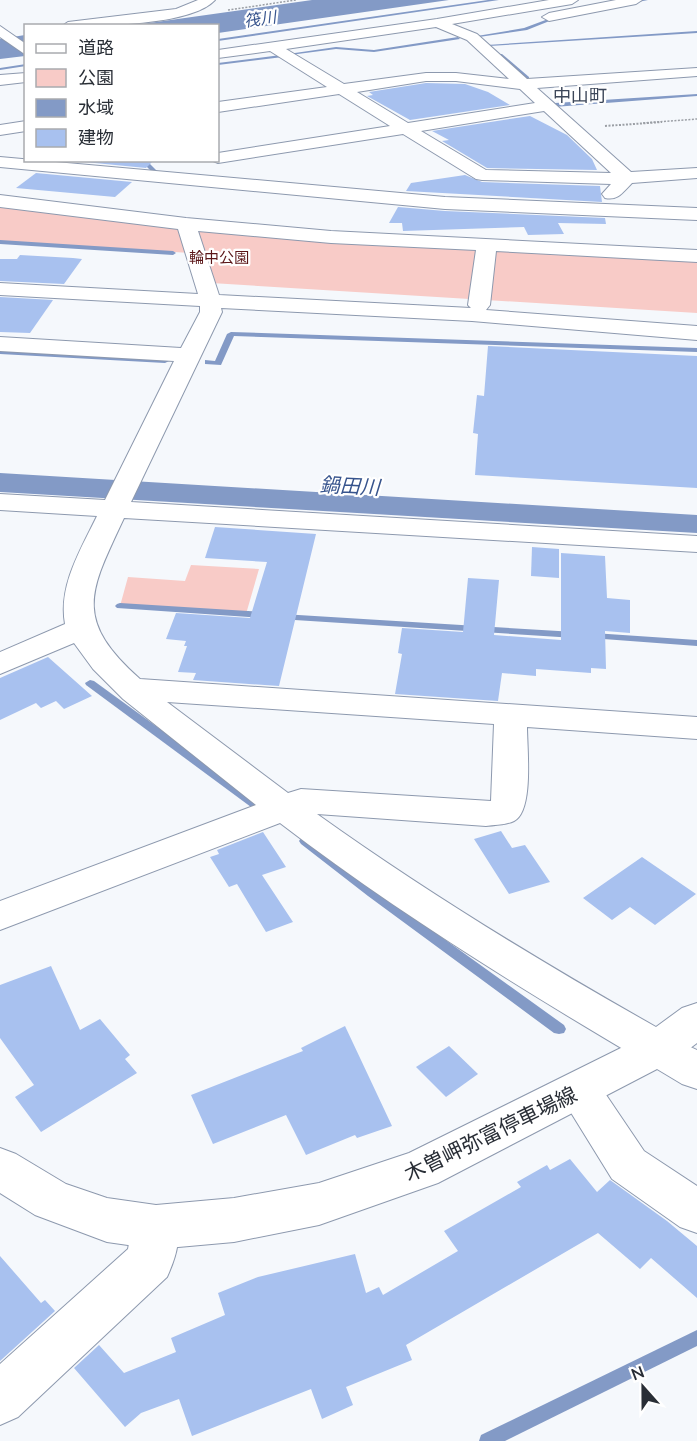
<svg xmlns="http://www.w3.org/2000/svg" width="697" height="1441" font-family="Lato,'Noto Sans JP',sans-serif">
	<rect width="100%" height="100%" fill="#f5f8fc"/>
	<g fill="#f8cbc7">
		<polygon points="0,203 328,240 697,260 697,313 195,282 191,253 0,242"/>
		<polygon points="191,565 259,569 246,614 120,606 128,577 185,581"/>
	</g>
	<g fill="#839ac6">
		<polygon points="312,0 449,0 218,33 218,26 135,25"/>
		<polygon points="25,35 25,56 0,59 0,39"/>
		<polygon points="0,473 697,515 697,533 0,492"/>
	</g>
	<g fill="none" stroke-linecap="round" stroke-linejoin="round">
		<g fill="#839ac6" fill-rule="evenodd">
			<polygon points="488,0 499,0 218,41 218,39"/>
			<polygon points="639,0 648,0 628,4 626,3"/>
			<polygon points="559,15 562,16 527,30 479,37 477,36 524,28"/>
			<polygon points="697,31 697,33 489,46 487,45"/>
			<polygon points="458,37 460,39 374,52 336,49 290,55 288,54 336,47 374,50"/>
			<polygon points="498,54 502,54 529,77 529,79 525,79 498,56"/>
			<polygon points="281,55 283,57 218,65 218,63"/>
			<polygon points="26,64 26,66 0,70 0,68"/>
			<polygon points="697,94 697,96 554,107 543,97 547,96 555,103"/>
			<polygon points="140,160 146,160 159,173 159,175 155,175"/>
			<polygon points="0,240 173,251 176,253 173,255 0,244"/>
			<polygon points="231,332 697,348 697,352 234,336 221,365 205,364 205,360 215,361 227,334"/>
			<polygon points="0,350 165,359 169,361 165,363 0,354"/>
			<polygon points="120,603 263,612 268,615 263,618 117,608 115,606 117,604"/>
			<polygon points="282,614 575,632 580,635 575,638 279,619 277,617"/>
			<polygon points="593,633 697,640 697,646 590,638 588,636"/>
			<polygon points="90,680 94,681 259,801 261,804 259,807 251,807 86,685 85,683"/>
			<polygon points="305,837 309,838 376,890 564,1025 566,1029 564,1033 559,1034 554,1033 368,896 301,844 299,841 301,838"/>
			<polygon points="697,1330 697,1346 505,1441 479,1441 481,1435"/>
		</g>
	</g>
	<g fill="#a8c1ef">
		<polygon points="426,83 465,84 488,92 510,105 410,120 367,96 373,95 369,92"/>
		<polygon points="530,116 567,135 592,159 597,170 487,168 442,141 449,140 432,131"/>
		<polygon points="64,160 154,160 146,168"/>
		<polygon points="36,173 132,182 115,197 16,188"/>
		<polygon points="465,175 482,182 600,186 602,202 406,191 411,183"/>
		<polygon points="398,207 445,211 605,218 606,224 558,223 564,234 528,235 524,227 403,231 402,223 389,223"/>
		<polygon points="20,255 73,258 82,259 64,284 0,281 0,259 17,259"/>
		<polygon points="0,297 53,300 30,333 0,332"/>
		<polygon points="488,346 697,356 697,488 475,475 478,434 473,433 477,395 484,396"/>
		<polygon points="215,527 316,534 279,686 193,680 196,673 178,672 187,646 184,646 186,641 166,639 176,613 250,618 267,562 205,558"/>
		<polygon points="532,547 559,549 559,578 531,576"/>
		<polygon points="561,553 605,556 607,598 630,600 630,633 605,631 606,669 591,668 591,673 536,669 536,676 502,673 498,701 395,694 402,654 398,653 402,628 463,632 468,578 499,580 494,635 561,640"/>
		<polygon points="48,657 92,696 64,709 56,701 41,708 36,703 0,720 0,678"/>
		<polygon points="501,831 512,848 525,845 550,882 509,894 474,839"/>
		<polygon points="263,832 286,867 262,875 293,922 266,932 237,884 229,887 210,857 219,854 217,850"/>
		<polygon points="642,857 696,894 655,925 630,907 612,920 583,898"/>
		<polygon points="51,966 80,1030 100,1019 130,1055 125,1059 137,1073 41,1132 15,1097 34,1085 0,1038 0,985"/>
		<polygon points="345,1026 392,1126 357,1138 355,1135 306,1155 286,1115 213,1144 191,1095 303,1051 301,1048"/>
		<polygon points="449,1046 478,1074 446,1097 416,1067"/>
		<polygon points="570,1159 597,1192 610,1180 667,1221 697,1246 697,1298 651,1258 640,1269 598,1233 406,1345 412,1360 346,1387 353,1405 322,1419 311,1389 192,1436 179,1399 141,1413 125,1427 74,1368 99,1345 124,1373 176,1352 171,1338 225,1315 218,1293 258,1277 355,1254 366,1293 379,1287 383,1295 458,1251 444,1231 521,1187 517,1182 547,1165 550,1170"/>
		<polygon points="0,1256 41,1303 45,1300 55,1311 0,1361"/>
	</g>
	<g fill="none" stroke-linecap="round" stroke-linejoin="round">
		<defs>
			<g id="minor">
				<path d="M 198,0 L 215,0 C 191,26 97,26 62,26 L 68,22 L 176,9 Z"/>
				<path d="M 549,0 L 578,0 L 572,4 L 452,24 L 477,34 L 527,79 L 697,68 L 697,76 L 537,88 L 631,172 L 697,168 L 697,178 L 632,183 C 623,192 618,201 605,198 L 602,194 L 611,184 L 482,180 L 476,179 L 403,134 L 218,163 L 211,160 L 218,160 L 218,153 L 390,126 L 339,94 L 218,112 L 218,102 L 327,87 L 270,51 L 218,58 L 218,50 L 437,19 ZM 436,27 L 467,40 L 509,79 L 456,73 L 426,73 L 344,84 L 286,49 ZM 426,81 L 456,81 L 520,89 L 535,103 L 408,123 L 357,92 ZM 544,111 L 611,173 L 486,170 L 421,131 Z"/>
				<polygon points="616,0 642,0 636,4 549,21 542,17 549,13"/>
				<polygon points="0,26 26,44 26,55 0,37"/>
				<polygon points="26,73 26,82 0,85 0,75"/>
				<polygon points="26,121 26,131 0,135 0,125"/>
				<polygon points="0,157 445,197 697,208 697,220 445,209 0,167"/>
				<path d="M 0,195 L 186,218 L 331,231 L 697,250 L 697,262 L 496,251 L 490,305 L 486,310 L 697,326 L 697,340 L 472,321 L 221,308 L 222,312 L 131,502 L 697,536 L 697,552 L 124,518 C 90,591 72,619 140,679 L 697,717 L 697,739 L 527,727 C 527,748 534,811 514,821 C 506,825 495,825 486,826 L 317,814 C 426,892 539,961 656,1027 L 682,1008 L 697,1003 L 697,1043 L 673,1061 L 658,1066 L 643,1061 C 518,987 395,911 280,823 L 0,930 L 0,901 L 256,805 L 123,699 L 93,669 L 74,643 L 0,674 L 0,652 L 65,624 C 58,586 81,549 97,516 L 0,510 L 0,494 L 105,500 L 174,361 L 0,351 L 0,337 L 181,348 L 200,312 L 200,306 L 0,295 L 0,283 L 198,294 L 178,229 L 0,207 ZM 198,231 L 331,243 L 476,250 L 468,305 L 471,308 L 219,295 ZM 167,702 L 494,724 L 491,801 L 301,789 L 288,793 Z"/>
				<polygon points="579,1072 594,1077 644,1151 697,1186 697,1233 680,1227 612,1179 557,1090 564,1077"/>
				<path d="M 156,1205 L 173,1212 C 183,1234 177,1255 167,1277 L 18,1417 L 0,1425 L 0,1364 L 128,1249 L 132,1227 L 139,1212 Z"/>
			</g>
			<polygon id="major" points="658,1032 697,1050 697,1089 682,1084 657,1069 438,1183 319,1225 234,1242 156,1249 107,1242 35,1215 0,1193 0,1148 16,1154 66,1184 107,1198 156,1205 234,1198 319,1183 409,1153 643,1037"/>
		</defs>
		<use href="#minor" stroke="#8d99ae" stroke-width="2"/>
		<use href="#major" stroke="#8d99ae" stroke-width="2"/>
		<g stroke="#9b9fa5" stroke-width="1.5" stroke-dasharray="2 1.5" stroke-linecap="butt">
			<polyline points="228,10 296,0"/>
			<polyline points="643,123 697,119"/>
		</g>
		<polyline stroke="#9b9fa5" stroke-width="2" stroke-dasharray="2 1.5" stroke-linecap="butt" points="605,126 662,122"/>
		<use href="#minor" fill="#fff" fill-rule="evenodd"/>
		<use href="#major" fill="#fff" fill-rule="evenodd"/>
	</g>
	<g text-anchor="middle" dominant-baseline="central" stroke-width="4.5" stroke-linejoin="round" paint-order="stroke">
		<g font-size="15" fill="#5b1618" stroke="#fff">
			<text x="219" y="257">輪中公園</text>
		</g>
		<g font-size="16" font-style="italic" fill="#37548d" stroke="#fff">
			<text transform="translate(260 18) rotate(-8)">筏川</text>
		</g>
		<g font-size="18" fill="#3c4659" stroke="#fff">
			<text x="580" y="95">中山町</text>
		</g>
		<g font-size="20" font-style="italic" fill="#37548d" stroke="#fff">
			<text transform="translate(350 485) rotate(3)">鍋田川</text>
		</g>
		<g font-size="21" fill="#292e36" stroke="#fff">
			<text transform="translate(490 1133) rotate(-26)">木曽岬弥富停車場線</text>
		</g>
	</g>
	<rect x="24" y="24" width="195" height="138" fill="#ffffff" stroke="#a9abaf" stroke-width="1.5"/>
	<rect x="36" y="44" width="30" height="9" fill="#ffffff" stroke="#a9abaf" stroke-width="1.5"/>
	<text x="78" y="54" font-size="18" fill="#292e36">道路</text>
	<rect x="36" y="69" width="30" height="18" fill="#f8cbc7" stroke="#a9abaf" stroke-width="1.5"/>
	<text x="78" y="84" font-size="18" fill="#292e36">公園</text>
	<rect x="36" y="99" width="30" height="18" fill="#839ac6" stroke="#a9abaf" stroke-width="1.5"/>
	<text x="78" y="114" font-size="18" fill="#292e36">水域</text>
	<rect x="36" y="129" width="30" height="18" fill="#a8c1ef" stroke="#a9abaf" stroke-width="1.5"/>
	<text x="78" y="144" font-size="18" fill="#292e36">建物</text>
	<g transform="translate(643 1387) rotate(339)" stroke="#ffffff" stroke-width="4.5" paint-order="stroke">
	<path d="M0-4.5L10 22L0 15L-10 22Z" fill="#292e36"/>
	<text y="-9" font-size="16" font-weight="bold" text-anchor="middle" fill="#292e36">N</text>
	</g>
</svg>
